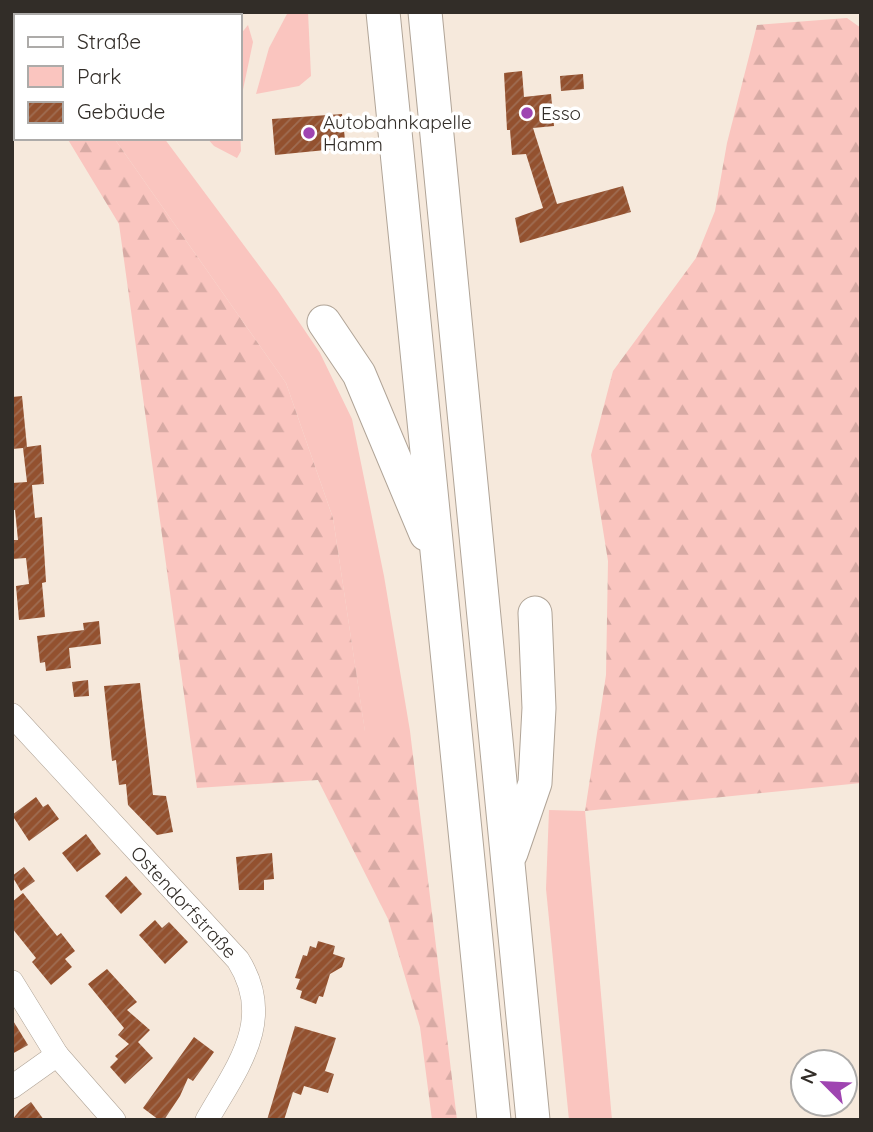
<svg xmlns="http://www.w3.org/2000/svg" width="873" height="1132" font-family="Quicksand,sans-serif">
	<defs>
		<pattern id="forest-firs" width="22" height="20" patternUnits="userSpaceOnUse" patternTransform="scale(1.75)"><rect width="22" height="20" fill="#fac5bf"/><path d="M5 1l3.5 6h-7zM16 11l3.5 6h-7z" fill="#d7aaa4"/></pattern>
		<pattern id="building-hatch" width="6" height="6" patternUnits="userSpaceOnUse" patternTransform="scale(1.75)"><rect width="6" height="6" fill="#93512f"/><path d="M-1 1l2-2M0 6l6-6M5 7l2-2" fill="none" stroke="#9f6d53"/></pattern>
	</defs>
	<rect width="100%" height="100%" fill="#f6e9dc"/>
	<g fill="#fac5bf">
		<polygon points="288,12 308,12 311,76 299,86 256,94 269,48"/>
		<polygon points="248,25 253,42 240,104 240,35"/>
		<polygon points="240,128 241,151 237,158 214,146 207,138 240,138"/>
		<polygon points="114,138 164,138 278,291 320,353 352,419 384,576 410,731 365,732 333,518 286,383"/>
		<polygon points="549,810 585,811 612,1120 569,1120 546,889"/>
	</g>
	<g fill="url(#forest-firs)">
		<polygon points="847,18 861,28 861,783 585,811 606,675 608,561 591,455 613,371 696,258 715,211 727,143 757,25"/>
		<polygon points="67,138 114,138 286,383 333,518 365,731 410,731 457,1120 432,1120 420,1027 388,919 318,780 197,788 119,224"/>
	</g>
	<g fill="url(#building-hatch)">
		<polygon points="522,71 524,97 551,94 554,126 533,128 557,204 623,186 631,212 520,243 515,218 543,208 526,154 512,155 510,130 507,130 504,73"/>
		<polygon points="583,74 584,89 561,91 560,76"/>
		<polygon points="342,114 346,148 275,155 272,119"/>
		<polygon points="22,396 27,447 41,445 44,484 32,485 35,518 42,517 46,582 42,583 45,617 19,620 16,586 29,584 26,558 12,559 12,540 18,540 15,510 12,510 12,483 27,482 23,448 12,449 12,397"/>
		<polygon points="99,621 101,644 69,648 71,668 46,671 45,662 40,663 37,636 84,630 83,623"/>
		<polygon points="88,680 89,696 74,697 72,682"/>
		<polygon points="140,683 153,795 166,796 173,832 157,835 128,805 126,784 119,785 116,760 112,761 104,686"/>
		<polygon points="36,797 43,807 48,804 59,819 29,841 12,815"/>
		<polygon points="86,834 101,854 77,872 62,853"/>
		<polygon points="272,853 274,879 264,880 264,890 239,890 236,857"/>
		<polygon points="24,867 35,881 21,891 12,876"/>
		<polygon points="126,876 142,894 121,914 105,896"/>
		<polygon points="23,893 57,936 61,933 75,951 65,959 72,967 51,985 32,962 36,958 12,928 12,902"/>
		<polygon points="155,920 162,928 169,922 188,942 165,964 139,935"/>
		<polygon points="318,941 335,946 333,954 345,958 342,967 330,974 323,997 319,996 316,1004 300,998 302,991 296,989 300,979 295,978 303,955 307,956 310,946 316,948"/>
		<polygon points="107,969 137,1002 127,1010 150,1030 138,1042 153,1058 125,1084 110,1067 118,1059 115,1056 129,1044 118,1035 124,1028 88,984"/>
		<polygon points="12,1019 28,1045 12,1054"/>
		<polygon points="295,1026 336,1038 325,1071 334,1074 328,1093 304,1086 301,1095 293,1092 284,1120 267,1120"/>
		<polygon points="194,1037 214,1052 193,1081 188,1078 180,1096 164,1120 159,1120 143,1108"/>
		<polygon points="31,1102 44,1120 12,1120 20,1110"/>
	</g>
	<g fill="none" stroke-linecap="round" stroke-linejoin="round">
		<defs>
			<g id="minor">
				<path d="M 12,715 L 238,960 C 276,1020 237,1067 207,1120"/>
				<polyline points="12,982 57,1055 114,1120"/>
				<polyline points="12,1087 57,1055"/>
			</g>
			<g id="highway">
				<polyline points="383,12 494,1120"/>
				<polyline points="425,12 533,1120"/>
				<polyline points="324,322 359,374 426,534"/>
				<polyline points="511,853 535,783 539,708 535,613"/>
			</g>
		</defs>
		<use href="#minor" stroke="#b0a497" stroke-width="24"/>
		<use href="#highway" stroke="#b0a497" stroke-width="35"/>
		<use href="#minor" stroke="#fff" stroke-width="23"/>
		<use href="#highway" stroke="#fff" stroke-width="33"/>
	</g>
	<g fill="#9f45b1" stroke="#fff" stroke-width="2.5">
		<circle cx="527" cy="113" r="7"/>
		<circle cx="309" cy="133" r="7"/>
	</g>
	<g text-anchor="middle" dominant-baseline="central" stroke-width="7" stroke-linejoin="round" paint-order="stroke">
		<g font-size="19" fill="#322d28" stroke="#fff" text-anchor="start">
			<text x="541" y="113">Esso</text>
			<text x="323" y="122">Autobahnkapelle<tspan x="323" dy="22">Hamm</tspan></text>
		</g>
		<g font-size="19" fill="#322d28" stroke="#fff">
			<text transform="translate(184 902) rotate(47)">Ostendorfstraße</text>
		</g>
	</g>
	<rect width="873" height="1132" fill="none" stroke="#322d28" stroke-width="28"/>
	<rect x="14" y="14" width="228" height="126" fill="#ffffff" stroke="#adaba9" stroke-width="2"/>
	<rect x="28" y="37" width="35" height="10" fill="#ffffff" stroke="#adaba9" stroke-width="2"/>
	<text x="77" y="49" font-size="21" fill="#322d28">Straße</text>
	<rect x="28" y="66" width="35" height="21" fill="#fac5bf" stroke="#adaba9" stroke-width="2"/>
	<text x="77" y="84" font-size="21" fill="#322d28">Park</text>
	<rect x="28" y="102" width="35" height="21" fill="url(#building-hatch)" stroke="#adaba9" stroke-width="2"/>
	<text x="77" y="119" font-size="21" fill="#322d28">Gebäude</text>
	<g transform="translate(824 1083) rotate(294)"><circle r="33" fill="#ffffff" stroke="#adaba9" stroke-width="2"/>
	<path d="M0-5L12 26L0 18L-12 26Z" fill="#9f45b1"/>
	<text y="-10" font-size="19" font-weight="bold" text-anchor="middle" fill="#322d28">N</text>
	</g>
</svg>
